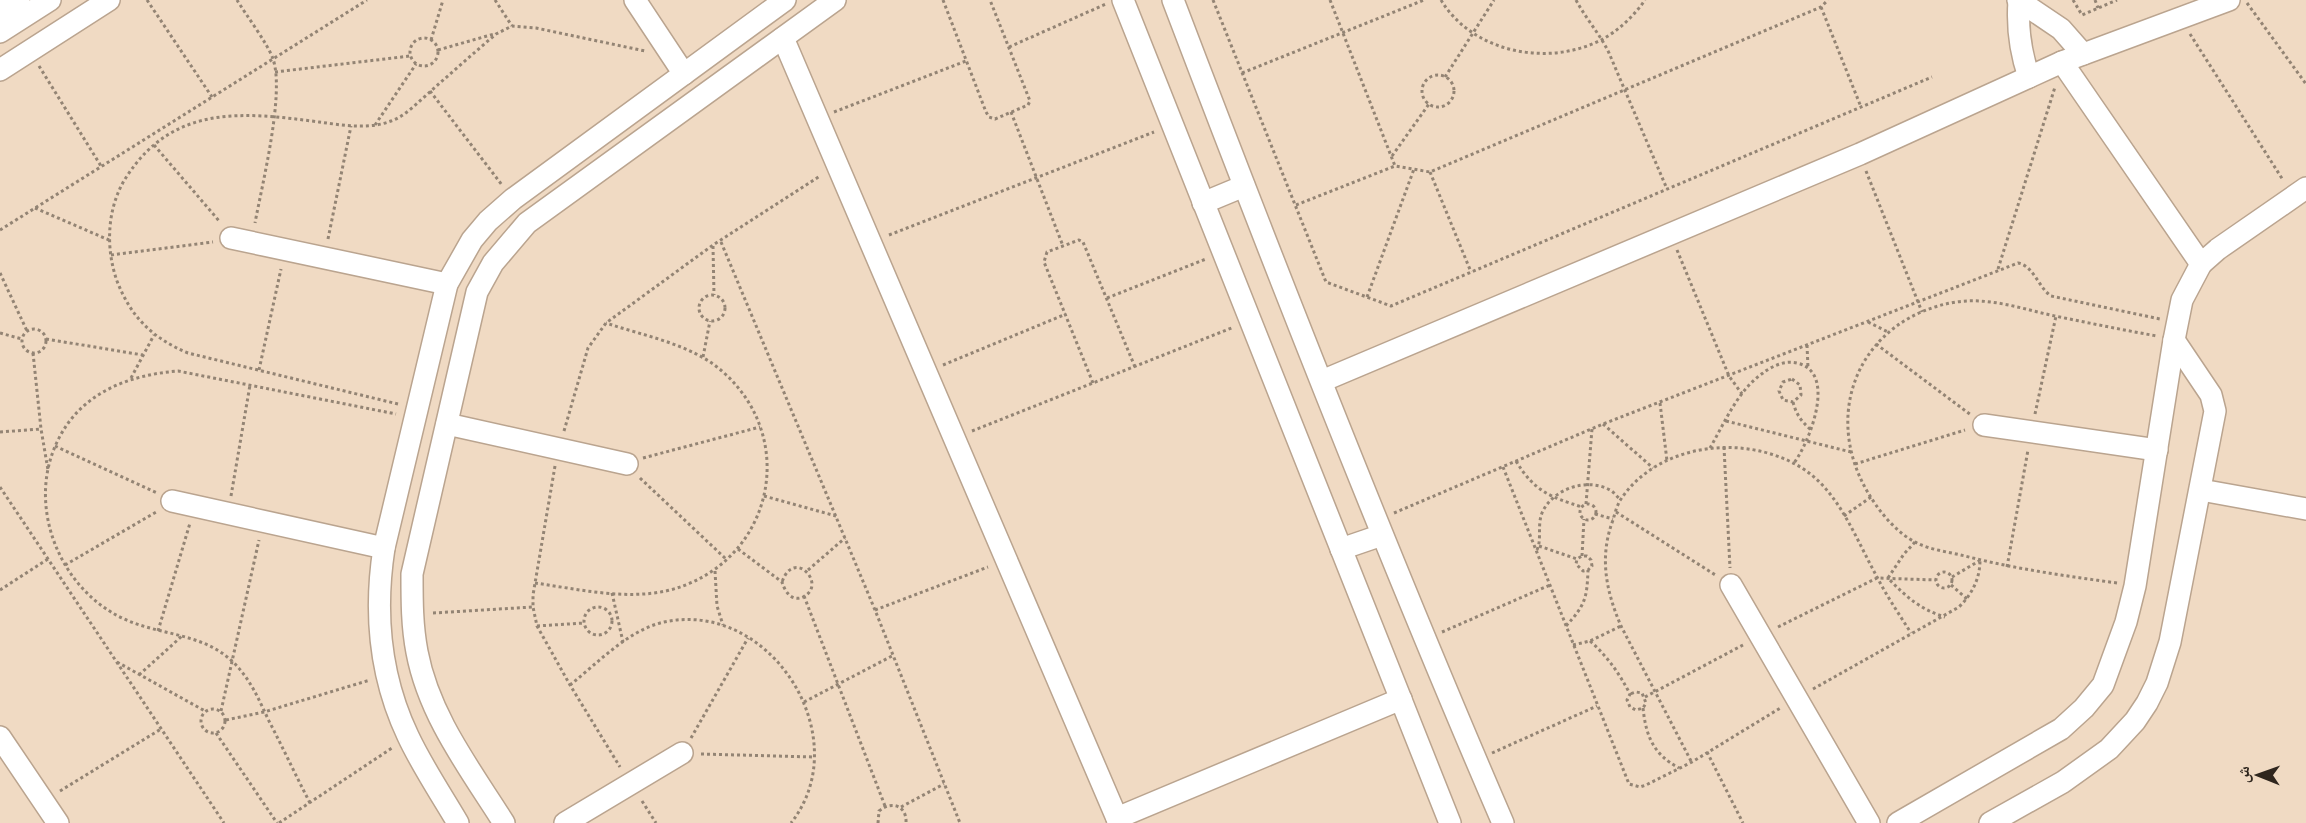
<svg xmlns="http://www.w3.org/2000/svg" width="2306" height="823" font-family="Ubuntu,'Noto Naskh Arabic',sans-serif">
	<rect width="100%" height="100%" fill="#f0dac3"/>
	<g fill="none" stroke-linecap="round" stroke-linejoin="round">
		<defs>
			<g id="minor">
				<polyline points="635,0 684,74"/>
				<polyline points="1123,0 1450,823"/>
				<path d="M 1173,0 C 1278,276 1386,552 1503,823"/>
				<polyline points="2018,0 2061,29 2083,54"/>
				<path d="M 2019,1 C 2017,28 2020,51 2029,77"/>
				<polyline points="0,12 19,0"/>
				<polyline points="0,32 50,0"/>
				<polyline points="783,38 1119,823"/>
				<polyline points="2062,62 2201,264"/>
				<polyline points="0,70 109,0"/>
				<polyline points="1203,203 1244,186"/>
				<polyline points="231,238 447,284"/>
				<polyline points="1322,381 1860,154 2062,62 2229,0"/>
				<polyline points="447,424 627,464"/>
				<polyline points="1984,425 2157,450"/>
				<polyline points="2201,490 2306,509"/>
				<polyline points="172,501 384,548"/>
				<polyline points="1341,549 1382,535"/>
				<polyline points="1731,585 1869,823"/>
				<polyline points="0,737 58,823"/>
				<polyline points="1117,818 1401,699"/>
				<path d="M 458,823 C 441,794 422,766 408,736 C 379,675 374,613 384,548 L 447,284 L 472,240 L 488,221 L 513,199 L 785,0"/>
				<path d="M 504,823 C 470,769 429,716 417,652 C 412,626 412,601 412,574 L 477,292 L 493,263 L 527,223 L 835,0"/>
				<polyline points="565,823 682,753"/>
				<polyline points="1898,823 2061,729 2084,708 2103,685 2126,622 2135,586 2174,340 2182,300 2201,264 2218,249 2306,188"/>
				<polyline points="1990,823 2063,782 2109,749 2135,721 2147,703 2157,683 2170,642 2215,411 2211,395 2174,340"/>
			</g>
		</defs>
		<use href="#minor" stroke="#baa48f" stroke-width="24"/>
		<g stroke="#938474" stroke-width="3" stroke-dasharray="3 3" stroke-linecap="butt">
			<polyline points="147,0 212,97"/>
			<path d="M 237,0 C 246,15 268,44 273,59 C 285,93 262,185 255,223"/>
			<polyline points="495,0 512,26"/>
			<polyline points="943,0 986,112 989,117 995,119 1028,105 1030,101 990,0"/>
			<polyline points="1213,0 1326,282 1391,306 1932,77"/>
			<polyline points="1330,0 1395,166 1430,172 1821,7 1828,0"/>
			<path d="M 1441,0 C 1473,53 1548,67 1601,40 C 1618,31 1634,16 1645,0"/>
			<path d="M 1576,0 C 1586,19 1600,34 1609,53 L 1667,189"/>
			<polyline points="2073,0 2082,15 2117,0"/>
			<polyline points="2095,0 2098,8"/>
			<polyline points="2247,3 2306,84"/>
			<polyline points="1821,7 1861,107"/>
			<polyline points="2190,34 2283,180"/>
			<circle cx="424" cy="52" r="14"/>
			<polyline points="431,40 443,0"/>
			<polyline points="1009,47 1106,4"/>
			<polyline points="438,50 494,34"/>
			<polyline points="39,66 101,166"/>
			<polyline points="275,72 410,56"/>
			<polyline points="1242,73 1424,0"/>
			<circle cx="1438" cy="91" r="16"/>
			<polyline points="1445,77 1494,0"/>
			<polyline points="430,91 502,185"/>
			<polyline points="834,112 966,61"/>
			<polyline points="1011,112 1063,246"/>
			<polyline points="375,125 416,64"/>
			<polyline points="154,145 220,222"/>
			<polyline points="1392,156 1429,104"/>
			<polyline points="1866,171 1922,312"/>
			<polyline points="1430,172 1471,272"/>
			<polyline points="1296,205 1395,166"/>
			<polyline points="35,208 109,240"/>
			<polyline points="0,230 367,0"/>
			<polyline points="889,235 1154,132"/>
			<polyline points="328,239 351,126"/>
			<polyline points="721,242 875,610 960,823"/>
			<polyline points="713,246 714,295"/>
			<polyline points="1677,250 1729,376 1742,394"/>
			<polyline points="111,255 213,242"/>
			<polyline points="1998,269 2055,87"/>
			<polyline points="0,273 27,331"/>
			<circle cx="712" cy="308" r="13"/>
			<polyline points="1367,297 1414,169"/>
			<polyline points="1107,298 1206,259"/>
			<polyline points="1868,322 1888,332"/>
			<circle cx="34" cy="341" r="12"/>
			<polyline points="0,333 22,339"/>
			<polyline points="46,339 143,355"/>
			<polyline points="1876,344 1971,415"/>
			<polyline points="1807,345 1808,368"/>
			<polyline points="33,353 41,429 48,470"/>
			<polyline points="703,357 710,321"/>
			<polyline points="943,365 1066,314"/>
			<polyline points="259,370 281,269"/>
			<polyline points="131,378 154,335"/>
			<polygon points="1792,379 1800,385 1801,395 1793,402 1783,400 1779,391 1783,382"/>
			<polyline points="1093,383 1044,262 1047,252 1079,240 1083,242 1135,367"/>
			<path d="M 1793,402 C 1796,414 1801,421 1811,430"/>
			<polyline points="1660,403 1667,461"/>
			<path d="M 398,404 L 188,353 C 152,338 131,317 117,281 C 105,247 107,206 127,176 C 174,104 244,112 319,122 C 342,125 368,130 391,121 C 406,116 419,101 431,91 C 452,72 474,53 496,34 L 512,26 L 536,28 L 645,51"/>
			<polyline points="2035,414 2056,316"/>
			<polyline points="1726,421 1851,452"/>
			<polyline points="1603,424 1653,468"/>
			<polyline points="564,431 588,348 606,323 713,245 820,176"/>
			<polyline points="972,431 1234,327"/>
			<polyline points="0,432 41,429"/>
			<polyline points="55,446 157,493"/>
			<polyline points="1724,447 1730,568"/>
			<path d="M 1710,448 C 1725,422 1738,390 1763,373 C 1772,366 1785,360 1797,363 C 1838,372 1809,443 1794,463"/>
			<polyline points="643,458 760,427"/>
			<path d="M 1516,461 C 1534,491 1550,497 1582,507"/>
			<polyline points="1855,464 1965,430"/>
			<polyline points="555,466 533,595 533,607 537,626 570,685 620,767"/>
			<polyline points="1503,467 1629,784 1640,787 1646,785 1692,762 1782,707"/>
			<polyline points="640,478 727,560"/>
			<polyline points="0,487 224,823"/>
			<polyline points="231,496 250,385"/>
			<polyline points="764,496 836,516"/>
			<polyline points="1586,504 1592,429"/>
			<circle cx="1588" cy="512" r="8"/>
			<polyline points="1616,512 1717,576"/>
			<path d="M 1394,513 L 1603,424 L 2018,263 C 2034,266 2038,287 2051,296 L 2160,319"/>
			<polyline points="1595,514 1613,519"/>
			<polyline points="1844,516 1871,497"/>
			<path d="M 1915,542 L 1904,554 L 1888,578 C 1905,596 1921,610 1945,617"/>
			<polyline points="1539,546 1577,559 1582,556 1587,556 1591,560 1592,566 1588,570 1583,571 1576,564 1577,559"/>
			<path d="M 738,549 L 782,582 C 785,592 792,602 803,597 C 828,585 794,547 782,582"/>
			<path d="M 1537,550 C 1542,539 1537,526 1542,513 C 1552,489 1587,477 1610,490 C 1614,492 1617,497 1621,500"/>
			<polyline points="1582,556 1584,519"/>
			<polyline points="65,565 158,511"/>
			<polyline points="2007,567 2028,450"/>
			<polyline points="808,570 845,538"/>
			<polyline points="715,571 717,606 723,625"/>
			<circle cx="1944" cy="580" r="8"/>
			<polyline points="1952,577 1979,561"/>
			<path d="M 535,583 C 577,589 624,600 666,591 C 770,567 802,442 723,372 C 692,344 644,336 606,323"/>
			<path d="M 2117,583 C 2066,576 2015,569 1965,556 C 1949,552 1931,550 1917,543 C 1896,533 1878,510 1867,491 C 1820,409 1863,317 1956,302 C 1990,297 2022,309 2055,316 C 2089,323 2123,330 2157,336"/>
			<polyline points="1951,585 1967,599"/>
			<polyline points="0,590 48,559"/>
			<polyline points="612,593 623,642"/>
			<polyline points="804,596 885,806"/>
			<circle cx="598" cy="621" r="14"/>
			<polyline points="875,610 988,567"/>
			<polyline points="433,613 533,607"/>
			<polyline points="537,626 584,623"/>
			<path d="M 1566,626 C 1585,605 1587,599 1588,570"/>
			<polyline points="1778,627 1877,578 1936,580"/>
			<polyline points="158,631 190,523"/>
			<polyline points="1442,632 1550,585"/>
			<path d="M 1590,641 C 1608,657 1619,673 1630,694 L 1627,700 L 1630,707 L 1636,710 L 1643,708 L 1646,703 L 1642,693 L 1636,692 L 1630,694"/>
			<polyline points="1573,645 1590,641 1621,626"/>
			<polyline points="117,662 205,711"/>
			<polyline points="139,675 182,636"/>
			<path d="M 570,685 C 598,663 628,630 664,622 C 771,599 858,738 791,823"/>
			<path d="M 1813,689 L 1959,607 C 1972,594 1980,579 1980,560"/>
			<polyline points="1645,697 1743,645"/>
			<polyline points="804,702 892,656"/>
			<path d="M 1643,708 C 1646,736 1653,754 1679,768"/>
			<circle cx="213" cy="721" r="12"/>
			<polyline points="221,711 259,540"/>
			<polyline points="226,720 264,712 370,680"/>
			<polyline points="216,733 277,823"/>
			<polyline points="691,738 748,638"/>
			<polyline points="1707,752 1743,823"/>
			<polyline points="1492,753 1597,706"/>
			<polyline points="701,754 814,757"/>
			<path d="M 1691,761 L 1621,626 C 1606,591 1599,557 1613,520 C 1615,513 1617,505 1621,499 C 1660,441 1750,433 1805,470 C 1840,494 1856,539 1876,575 C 1886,595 1899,614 1911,633"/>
			<polyline points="60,791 161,729"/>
			<polyline points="642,801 656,823"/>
			<path d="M 310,803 C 296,776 283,748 269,721 C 259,700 251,680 234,663 C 203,632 159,636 122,618 C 58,587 26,504 58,440 C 81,393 128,375 178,371 L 396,414"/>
			<polyline points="901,807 944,784"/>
			<polyline points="279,823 392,748"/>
			<path d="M 878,823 L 879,811 C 892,800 907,806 906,823"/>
		</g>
		<use href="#minor" stroke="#fff" stroke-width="21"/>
	</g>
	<g transform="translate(2258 775) rotate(271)" stroke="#f0dac3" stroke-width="4.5" paint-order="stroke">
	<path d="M0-4.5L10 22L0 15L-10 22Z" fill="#2f261e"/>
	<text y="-9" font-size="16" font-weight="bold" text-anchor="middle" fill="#2f261e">ش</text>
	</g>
</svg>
